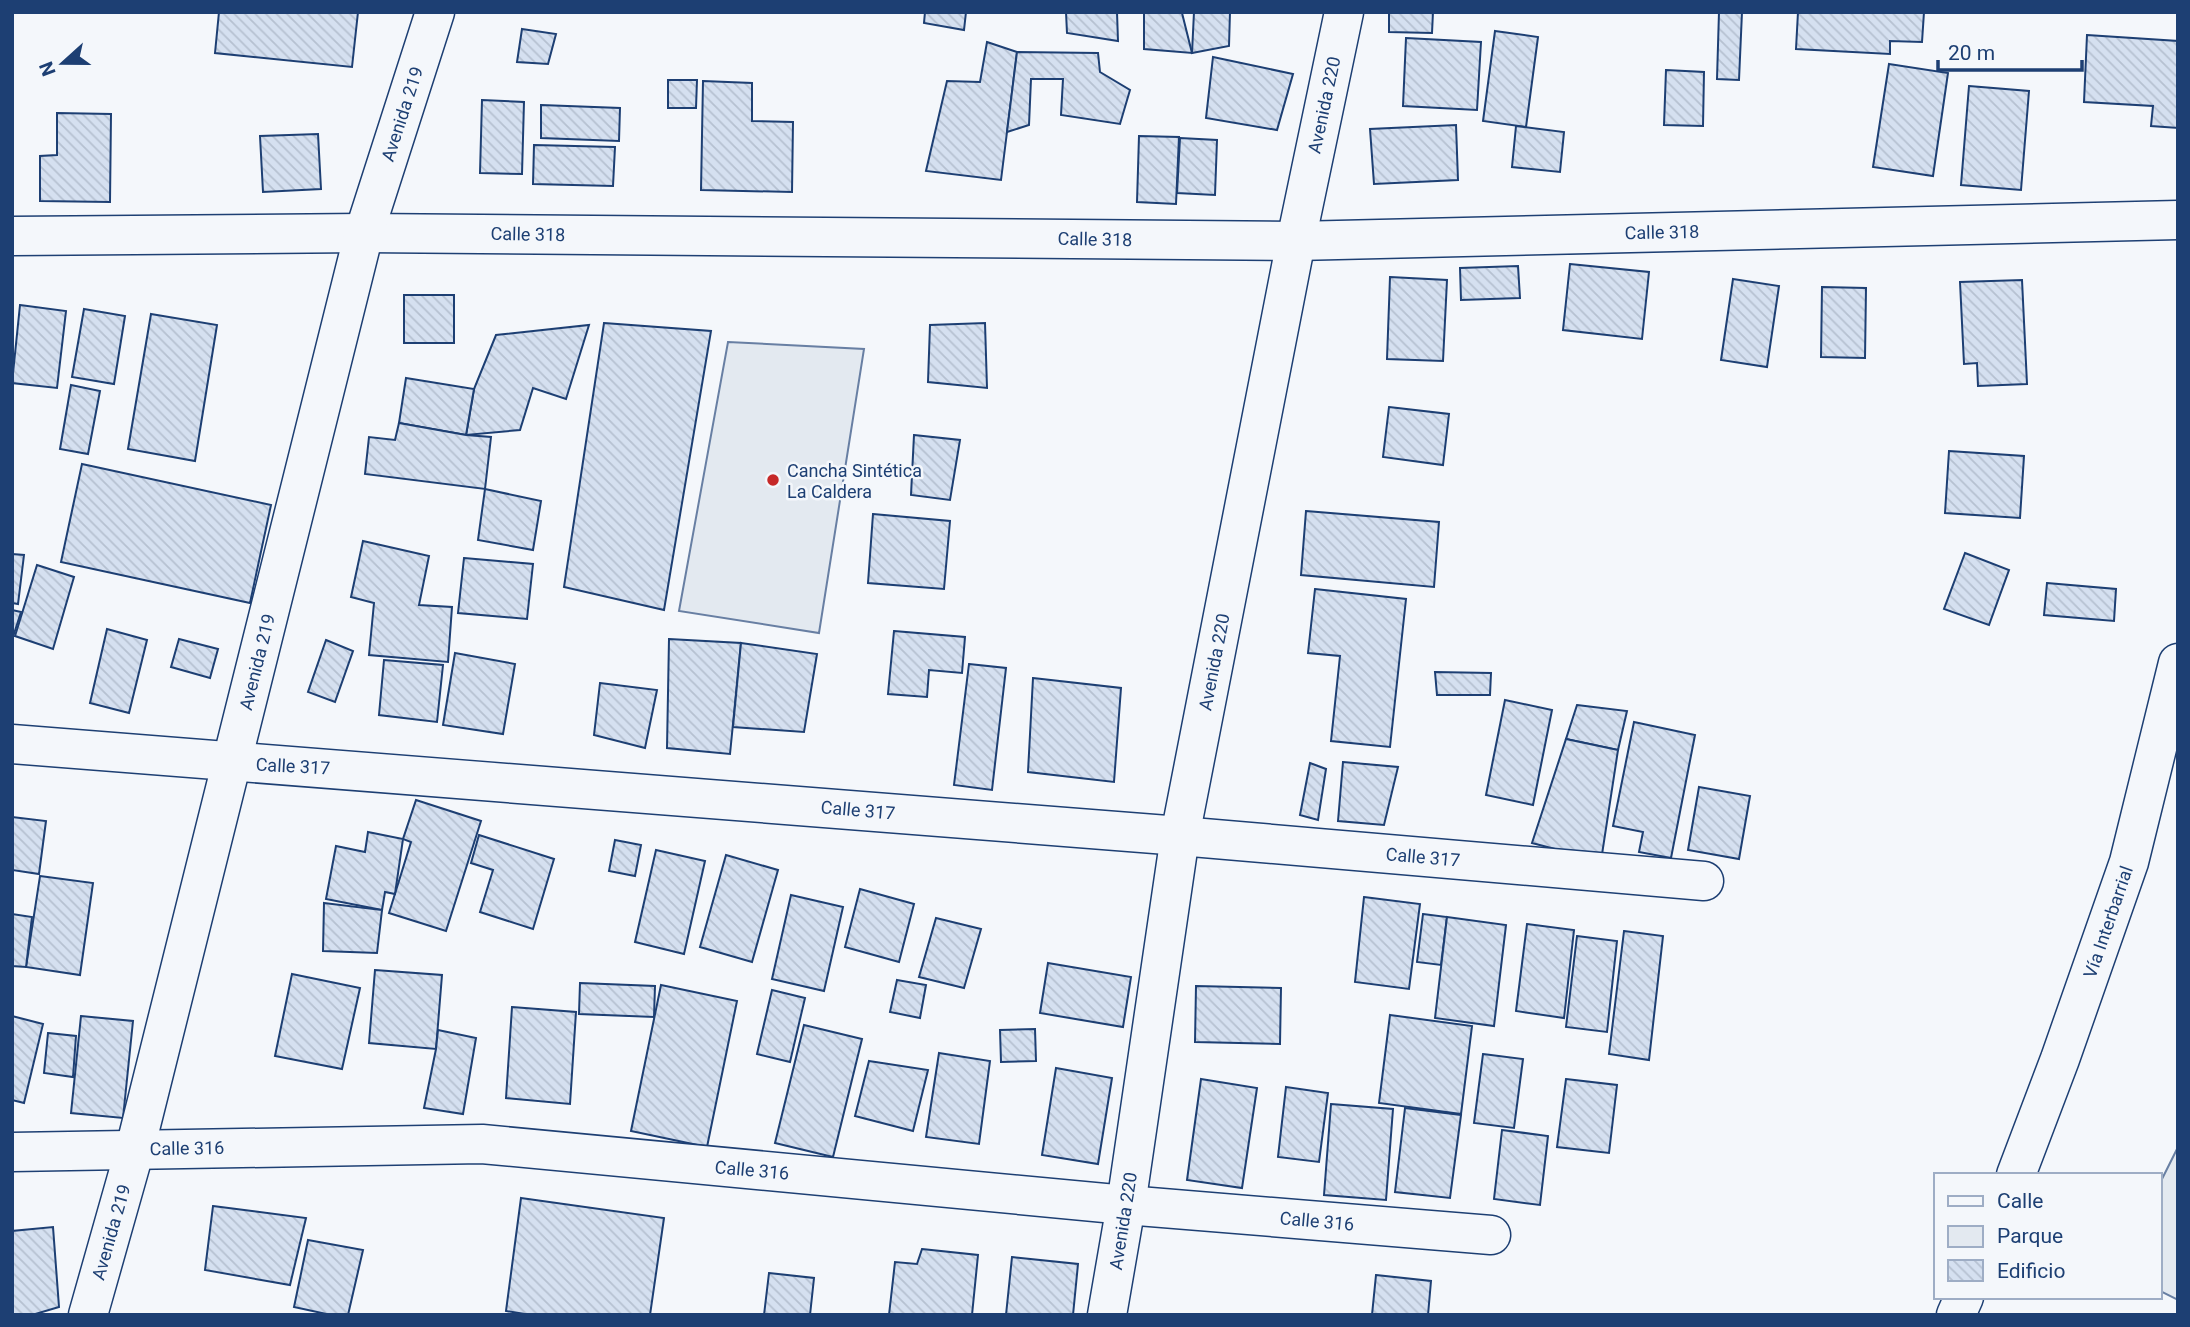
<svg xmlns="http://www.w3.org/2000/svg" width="2190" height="1327" font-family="Roboto,sans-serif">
	<defs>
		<pattern id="building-back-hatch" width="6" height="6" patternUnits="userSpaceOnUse" patternTransform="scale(1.75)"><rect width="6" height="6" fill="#d5e0f0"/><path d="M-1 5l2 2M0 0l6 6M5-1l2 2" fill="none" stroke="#b6c1d1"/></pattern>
	</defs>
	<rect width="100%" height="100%" fill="#f4f7fb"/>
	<g fill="#e3e9f0" stroke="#687fa3" stroke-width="2">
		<polygon points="728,342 864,349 819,633 679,611"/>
		<polygon points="2178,1147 2178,1300 2160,1291 2160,1183"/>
	</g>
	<g fill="url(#building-back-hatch)" stroke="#1d3f73" stroke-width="2">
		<polygon points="219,12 358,12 352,67 215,53"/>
		<polygon points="925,12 966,12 964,30 924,23"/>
		<polygon points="1066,12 1117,12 1118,41 1067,33"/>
		<polygon points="1144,12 1182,13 1192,53 1144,49"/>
		<polygon points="1194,12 1230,12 1229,46 1192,53"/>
		<polygon points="1389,12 1433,12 1432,33 1389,32"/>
		<polygon points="1719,12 1742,12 1739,80 1717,79"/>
		<polygon points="1798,12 1924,12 1922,42 1890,41 1890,54 1796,49"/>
		<polygon points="522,29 556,34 548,64 517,62"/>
		<polygon points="1495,31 1538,37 1526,127 1483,121"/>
		<polygon points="2087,35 2178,41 2178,128 2151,126 2153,106 2084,102"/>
		<polygon points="1406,38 1481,42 1477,110 1403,106"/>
		<polygon points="987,42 1017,52 1001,180 926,171 947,81 980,82"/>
		<polygon points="1017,52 1098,53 1100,72 1130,90 1120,124 1061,115 1063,79 1031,79 1029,125 1007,132"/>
		<polygon points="1213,57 1293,74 1277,130 1206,118"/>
		<polygon points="1889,64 1948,73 1933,176 1873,167"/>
		<polygon points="1666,70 1704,72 1703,126 1664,125"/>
		<polygon points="668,80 697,80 696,108 668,108"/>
		<polygon points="703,81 752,83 752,121 793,122 792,192 701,190"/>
		<polygon points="1969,86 2029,91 2021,190 1961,185"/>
		<polygon points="482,100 524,102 522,174 480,173"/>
		<polygon points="541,105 620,108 619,141 541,138"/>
		<polygon points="57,113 111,114 110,202 40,201 40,156 57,155"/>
		<polygon points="1456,125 1458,180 1374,184 1370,129"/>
		<polygon points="1516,126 1564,132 1560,172 1512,167"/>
		<polygon points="318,134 321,189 263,192 260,136"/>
		<polygon points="1139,136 1179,137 1176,204 1137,202"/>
		<polygon points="1180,138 1217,140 1215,195 1177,193"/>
		<polygon points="534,145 615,147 613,186 533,184"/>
		<polygon points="1570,264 1649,272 1642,339 1563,330"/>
		<polygon points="1518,266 1520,298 1461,300 1460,268"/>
		<polygon points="1390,277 1447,280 1443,361 1387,359"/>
		<polygon points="1733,279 1779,286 1767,367 1721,360"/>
		<polygon points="2022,280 2027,384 1978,386 1977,363 1964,364 1960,282"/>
		<polygon points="1822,287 1866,288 1865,358 1821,357"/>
		<rect x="404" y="295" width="50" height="48"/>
		<polygon points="20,305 66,311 57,388 12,383"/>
		<polygon points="84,309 125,316 114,384 72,377"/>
		<polygon points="151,314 217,325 195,461 128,449"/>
		<polygon points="604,323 711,331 664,610 564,587"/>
		<polygon points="985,323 987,388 928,382 930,325"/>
		<polygon points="589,325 566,399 533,388 520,430 466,435 474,389 496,335"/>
		<polygon points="406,378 474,389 466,435 399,423"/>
		<polygon points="71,385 100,391 88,454 60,449"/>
		<polygon points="1389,407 1449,414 1443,465 1383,457"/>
		<polygon points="399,423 466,435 491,437 485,489 365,474 369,437 395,440"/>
		<polygon points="914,435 960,440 950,500 911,495"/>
		<polygon points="1949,451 2024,456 2020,518 1945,513"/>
		<polygon points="82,464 271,505 250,603 61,562"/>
		<polygon points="485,489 541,501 533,550 478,540"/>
		<polygon points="1306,511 1439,522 1434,587 1301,575"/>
		<polygon points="873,514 950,521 944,589 868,583"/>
		<polygon points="363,541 429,556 419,605 452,607 448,662 369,655 374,603 351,597"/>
		<polygon points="1965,553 2009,570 1989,625 1944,609"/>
		<polygon points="12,554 24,555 18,604 12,603"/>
		<polygon points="464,558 533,564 527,619 458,613"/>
		<polygon points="37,565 74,577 53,649 15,636"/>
		<polygon points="2047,583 2116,589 2114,621 2044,615"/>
		<polygon points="1315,589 1406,599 1390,747 1331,741 1340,656 1308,653"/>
		<polygon points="12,610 21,612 12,640"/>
		<polygon points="107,629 147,640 129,713 90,703"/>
		<polygon points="894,631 965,637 962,673 929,670 927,697 888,694"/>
		<polygon points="179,639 218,649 210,678 171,667"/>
		<polygon points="669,639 741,643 730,754 667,748"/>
		<polygon points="326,640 353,651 335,702 308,692"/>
		<polygon points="741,643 817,654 804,732 733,727"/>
		<polygon points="455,653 515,664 503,734 443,725"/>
		<polygon points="384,660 443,665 437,722 379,715"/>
		<polygon points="969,664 1006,668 992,790 954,785"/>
		<polygon points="1435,672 1491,673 1490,695 1437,695"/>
		<polygon points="1033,678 1121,688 1114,782 1028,772"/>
		<polygon points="600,683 657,690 645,748 594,735"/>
		<polygon points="1505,700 1552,710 1533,805 1486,795"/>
		<polygon points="1577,705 1627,711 1618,750 1566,739"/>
		<polygon points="1634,722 1695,735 1671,858 1639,852 1643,832 1613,826"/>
		<polygon points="1566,739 1618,750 1601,861 1532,843"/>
		<polygon points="1343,762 1398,767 1384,825 1338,821"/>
		<polygon points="1310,763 1326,769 1318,820 1300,815"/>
		<polygon points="1699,787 1750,796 1739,859 1688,850"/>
		<polygon points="416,800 481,821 446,931 389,913 411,842 403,839"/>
		<polygon points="12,817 46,821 39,874 12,870"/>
		<polygon points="368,832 403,839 395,894 385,892 382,910 326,899 336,846 365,852"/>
		<polygon points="479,835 554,859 533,929 480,912 493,870 471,863"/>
		<polygon points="615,840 641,845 635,876 609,871"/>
		<polygon points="656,850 705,861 684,954 635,942"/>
		<polygon points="726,855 778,870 752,962 700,947"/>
		<polygon points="40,876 93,883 80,975 26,967"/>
		<polygon points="860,889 914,904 899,962 845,947"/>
		<polygon points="791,895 843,907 824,991 772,979"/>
		<polygon points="1364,897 1420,904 1409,989 1355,982"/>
		<polygon points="324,903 382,910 377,953 323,951"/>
		<polygon points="12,914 32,917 26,967 12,966"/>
		<polygon points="1423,914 1447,917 1441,965 1417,962"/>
		<polygon points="1447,917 1506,925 1494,1026 1435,1018"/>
		<polygon points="936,918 981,929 964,988 919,977"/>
		<polygon points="1527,924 1574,930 1564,1018 1516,1011"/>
		<polygon points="1624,931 1663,936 1649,1060 1609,1054"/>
		<polygon points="1577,936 1617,941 1607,1032 1566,1027"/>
		<polygon points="1048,963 1131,977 1123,1027 1040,1013"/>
		<polygon points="375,970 442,975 436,1049 369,1043"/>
		<polygon points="292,974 360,988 342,1069 275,1056"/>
		<polygon points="897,980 926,985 920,1018 890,1012"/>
		<polygon points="580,983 655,986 654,1017 579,1014"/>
		<polygon points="661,985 737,1001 707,1147 631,1131"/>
		<polygon points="1196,986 1281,988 1280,1044 1195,1042"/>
		<polygon points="772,990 805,998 790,1062 757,1054"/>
		<polygon points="512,1007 576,1012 570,1104 506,1098"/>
		<polygon points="1390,1015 1472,1026 1461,1114 1379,1103"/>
		<polygon points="12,1016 43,1024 24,1103 12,1100"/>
		<polygon points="81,1016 133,1021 123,1118 71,1113"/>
		<polygon points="804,1025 862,1039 833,1157 775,1143"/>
		<polygon points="1035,1029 1036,1061 1001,1062 1000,1030"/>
		<polygon points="438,1030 476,1038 463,1114 424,1108 436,1049"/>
		<polygon points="48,1033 76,1036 73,1077 44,1073"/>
		<polygon points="939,1053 990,1061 979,1144 926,1137"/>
		<polygon points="1483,1054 1523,1059 1514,1128 1474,1123"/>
		<polygon points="869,1061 928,1070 913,1131 855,1116"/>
		<polygon points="1056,1068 1112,1078 1098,1164 1042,1155"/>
		<polygon points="1201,1079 1257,1088 1242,1188 1187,1180"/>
		<polygon points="1566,1079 1617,1085 1609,1153 1557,1147"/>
		<polygon points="1286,1087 1328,1093 1319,1162 1278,1157"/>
		<polygon points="1331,1104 1393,1109 1386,1200 1324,1195"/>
		<polygon points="1405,1108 1461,1115 1450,1198 1395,1192"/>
		<polygon points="1502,1130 1548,1136 1540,1205 1494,1199"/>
		<polygon points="521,1198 664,1218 650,1315 531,1315 506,1311"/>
		<polygon points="213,1206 306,1218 290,1285 205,1270"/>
		<polygon points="53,1227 59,1307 32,1315 12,1315 12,1231"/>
		<polygon points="308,1240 363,1250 348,1315 331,1315 294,1307"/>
		<polygon points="922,1249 978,1255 972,1315 889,1315 895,1262 917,1264"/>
		<polygon points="1012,1257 1078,1264 1073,1315 1006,1315"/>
		<polygon points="769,1273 814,1278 810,1315 764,1315"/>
		<polygon points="1376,1275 1431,1281 1428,1315 1372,1315"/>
	</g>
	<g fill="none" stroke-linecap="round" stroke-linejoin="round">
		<defs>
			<g id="street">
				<polyline points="12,236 364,233 1296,241 2178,220"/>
				<polyline points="12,744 1180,836 1704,881"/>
				<polyline points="12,1152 482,1144 1126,1205 1491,1235"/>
				<polyline points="88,1315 135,1149 364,233 435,12"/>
				<polyline points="1107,1315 1126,1205 1180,836 1296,241 1344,12"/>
			</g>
			<g id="primary">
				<polyline points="2016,1175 2060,1059 2129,862 2178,663"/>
				<polyline points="1956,1315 1964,1297"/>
			</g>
		</defs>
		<use href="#street" stroke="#1d3f73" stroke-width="41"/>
		<use href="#primary" stroke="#1d3f73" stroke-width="41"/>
		<use href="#street" stroke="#f4f7fb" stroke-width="38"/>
		<use href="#primary" stroke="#f4f7fb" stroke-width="38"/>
	</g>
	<circle fill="#c62828" stroke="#f4f7fb" stroke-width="2.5" cx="773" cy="480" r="7"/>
	<g text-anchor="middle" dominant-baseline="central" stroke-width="5" stroke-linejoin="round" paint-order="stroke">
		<g font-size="18" fill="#1d3f73" stroke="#f4f7fb">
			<text transform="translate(1324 105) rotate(-78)">Avenida 220</text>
			<text transform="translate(402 114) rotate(-72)">Avenida 219</text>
			<text transform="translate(1662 232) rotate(-1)">Calle 318</text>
			<text transform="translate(528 234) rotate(1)">Calle 318</text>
			<text transform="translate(1095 239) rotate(1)">Calle 318</text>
			<text transform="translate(257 662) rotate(-76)">Avenida 219</text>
			<text transform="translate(1214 662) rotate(-79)">Avenida 220</text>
			<text transform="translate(293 766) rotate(3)">Calle 317</text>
			<text transform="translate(858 810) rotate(5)">Calle 317</text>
			<text transform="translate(1423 857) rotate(5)">Calle 317</text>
			<text transform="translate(2108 922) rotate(-71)">Vía Interbarrial</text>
			<text transform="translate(187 1148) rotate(-1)">Calle 316</text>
			<text transform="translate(752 1170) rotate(5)">Calle 316</text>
			<text transform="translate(1123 1221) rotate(-81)">Avenida 220</text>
			<text transform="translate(1317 1221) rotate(5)">Calle 316</text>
			<text transform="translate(111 1232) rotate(-74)">Avenida 219</text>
		</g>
		<g font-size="18" fill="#1d3f73" stroke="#f4f7fb" text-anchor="start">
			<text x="787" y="470">Cancha Sintética<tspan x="787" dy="21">La Caldera</tspan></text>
		</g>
	</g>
	<rect width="2190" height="1327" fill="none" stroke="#1d3f73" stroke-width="28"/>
	<rect x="1934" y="1173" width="228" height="126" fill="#f4f7fb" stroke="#9eadc5" stroke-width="2"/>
	<rect x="1948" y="1196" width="35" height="10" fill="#f4f7fb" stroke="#9eadc5" stroke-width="2"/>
	<text x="1997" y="1208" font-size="21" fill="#1d3f73">Calle</text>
	<rect x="1948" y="1226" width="35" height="21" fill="#e3e9f0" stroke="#9eadc5" stroke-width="2"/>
	<text x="1997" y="1243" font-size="21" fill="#1d3f73">Parque</text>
	<rect x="1948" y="1260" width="35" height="21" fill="url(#building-back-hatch)" stroke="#9eadc5" stroke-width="2"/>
	<text x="1997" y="1278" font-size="21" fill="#1d3f73">Edificio</text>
	<g transform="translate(63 63) rotate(249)" stroke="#f4f7fb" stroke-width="5" paint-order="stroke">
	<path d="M0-5L12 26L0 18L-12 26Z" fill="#1d3f73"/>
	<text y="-10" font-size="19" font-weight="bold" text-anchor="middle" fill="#1d3f73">N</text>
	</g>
	<path d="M1938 60v10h144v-10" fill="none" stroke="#1d3f73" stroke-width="3.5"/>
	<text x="1948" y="60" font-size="21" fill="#1d3f73" stroke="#f4f7fb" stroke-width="5" paint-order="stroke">20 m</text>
</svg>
